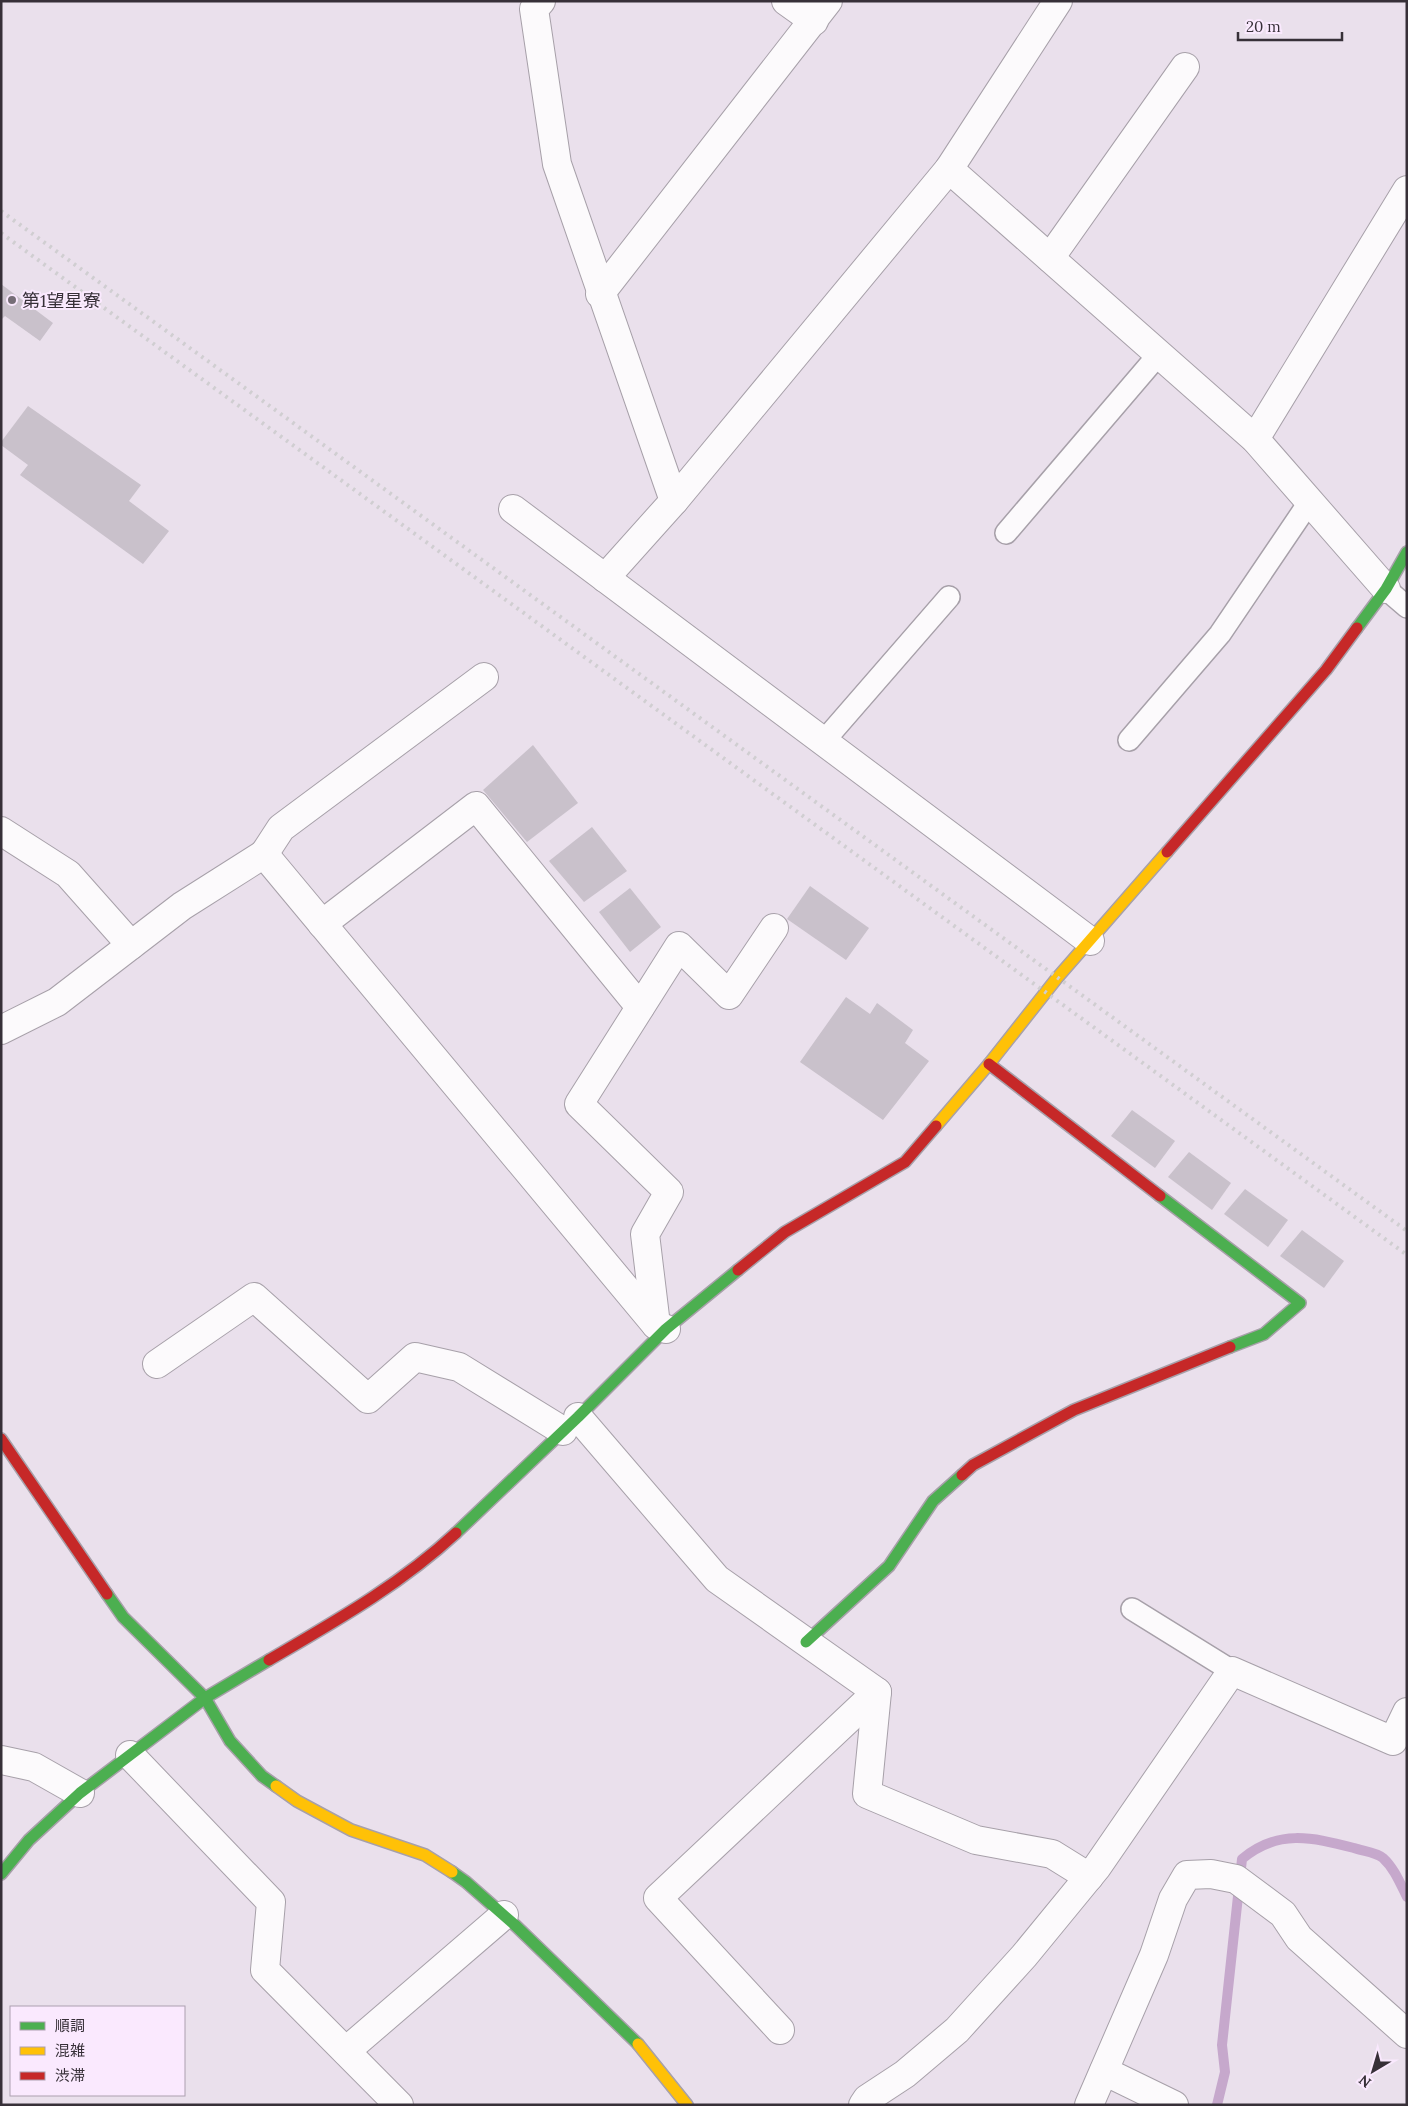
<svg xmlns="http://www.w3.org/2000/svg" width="1408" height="2106" font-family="Lora,'Noto Sans JP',serif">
	<rect width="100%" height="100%" fill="#eae0ec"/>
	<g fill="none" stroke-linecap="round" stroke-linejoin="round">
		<path stroke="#c6a8cc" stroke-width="10" d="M 1217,2105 L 1225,2072 L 1222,2045 L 1242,1859 C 1278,1829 1311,1837 1354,1848 C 1362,1851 1376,1852 1383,1858 C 1394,1868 1400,1883 1407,1897"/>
	</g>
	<g fill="#c9c1cb">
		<polygon points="1,284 53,323 40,341 5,316 1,320"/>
		<polygon points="28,406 141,485 129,501 169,531 143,564 20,475 28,465 1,445 1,442"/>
		<polygon points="533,745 578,803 527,842 483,790"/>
		<polygon points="592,827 627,871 584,902 549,861"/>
		<polygon points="810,886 869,928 846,960 787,919"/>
		<polygon points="630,888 661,927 630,952 599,912"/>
		<polygon points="846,997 870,1014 877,1003 913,1030 905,1043 929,1061 883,1120 800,1062"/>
		<polygon points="1132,1110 1175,1141 1155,1168 1111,1136"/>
		<polygon points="1189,1152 1231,1183 1212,1210 1168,1177"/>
		<polygon points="1245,1189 1288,1220 1268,1247 1224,1214"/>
		<polygon points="1302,1230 1344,1261 1324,1288 1280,1256"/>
	</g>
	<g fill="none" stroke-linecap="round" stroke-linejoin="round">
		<defs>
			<g id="lane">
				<polyline points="1006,533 1159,354"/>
				<polyline points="1386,589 1407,607"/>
				<polyline points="1129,740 1220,634 1310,501"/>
				<polyline points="823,742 949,597"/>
				<polyline points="1132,1609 1232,1671"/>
			</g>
			<g id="street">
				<polyline points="541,1 534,9 557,164 674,501"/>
				<polyline points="786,1 814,21"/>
				<polyline points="949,169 1255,439 1386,589"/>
				<polyline points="1050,258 1185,67"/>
				<polyline points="600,294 828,1"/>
				<polyline points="1255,439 1407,190"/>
				<polyline points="513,509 1090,941"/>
				<polyline points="605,578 674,501 949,169 1058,1"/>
				<polyline points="1,831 68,874 131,945"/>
				<polyline points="264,854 281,828 484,677"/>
				<polyline points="322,924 476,806 640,1007"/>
				<polyline points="1,1030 57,1002 182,906 264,854 656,1325 666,1329"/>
				<polyline points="656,1325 645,1234 669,1192 579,1104 679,946 729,995 774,928"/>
				<polyline points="157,1364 254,1297 368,1399 415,1357 459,1367 563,1431"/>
				<polyline points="578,1417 717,1579 877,1692 867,1794 976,1840 1052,1854 1089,1877"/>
				<polyline points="130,1755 271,1902 265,1970 399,2105"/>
				<polyline points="1,1760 34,1767 80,1793"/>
				<polyline points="780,2030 658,1898 877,1692"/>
				<polyline points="346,2051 504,1915"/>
				<polyline points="1104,2071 1174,2105"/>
				<polyline points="863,2105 867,2099 905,2074 957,2030 1024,1956 1097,1867 1232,1671 1393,1741 1407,1712"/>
				<polyline points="1089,2105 1154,1955 1173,1899 1187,1875 1211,1874 1236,1879 1283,1914 1299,1938 1407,2034"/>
			</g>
			<g id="fast">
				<polyline points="1357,628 1386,589 1407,552"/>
				<polyline points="1160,1196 1300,1303 1264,1334 1230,1347"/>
				<polyline points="456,1533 578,1417 666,1329 738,1270"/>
				<polyline points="107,1594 123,1617 205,1698 230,1741 262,1776 276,1786"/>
				<polyline points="806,1642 889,1566 933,1501 962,1475"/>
				<polyline points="452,1872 466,1882 516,1926 638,2044"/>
				<polyline points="1,1874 29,1840 80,1793 205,1698 269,1660"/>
			</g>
			<g id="slow">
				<polyline points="936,1126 989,1064 1057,978 1167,852"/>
				<polyline points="276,1786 297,1801 351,1830 425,1855 452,1872"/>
				<polyline points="638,2044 687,2105"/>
			</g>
			<g id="jam">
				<polyline points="1167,852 1326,670 1357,628"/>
				<polyline points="989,1064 1160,1196"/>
				<polyline points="738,1270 785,1232 905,1162 936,1126"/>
				<polyline points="1,1439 107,1594"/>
				<polyline points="962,1475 973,1465 1074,1410 1230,1347"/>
				<path d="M 269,1660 C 334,1622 400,1585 456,1533"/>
			</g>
		</defs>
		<use href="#lane" stroke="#a7a0a9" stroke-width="24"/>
		<use href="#street" stroke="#a7a0a9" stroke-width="30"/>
		<use href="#fast" stroke="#a7a0a9" stroke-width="14"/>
		<use href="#slow" stroke="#a7a0a9" stroke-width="14"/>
		<use href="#jam" stroke="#a7a0a9" stroke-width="14"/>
		<use href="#lane" stroke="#fcfafc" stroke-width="21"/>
		<use href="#street" stroke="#fcfafc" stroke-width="28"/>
		<use href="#fast" stroke="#4caf50" stroke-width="11"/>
		<use href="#slow" stroke="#ffc107" stroke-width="11"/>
		<use href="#jam" stroke="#c62828" stroke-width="11"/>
		<g stroke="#d0ced1" stroke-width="4" stroke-dasharray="2.5 5" stroke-linecap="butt">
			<polyline points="1,211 1407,1231"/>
			<polyline points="1,233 1407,1255"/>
		</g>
	</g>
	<circle fill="#766e77" stroke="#fae9fe" stroke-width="2" cx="12" cy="300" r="5"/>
	<g text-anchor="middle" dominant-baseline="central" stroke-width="4" stroke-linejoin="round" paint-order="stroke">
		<g font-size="18" fill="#373038" stroke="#fae9fe" text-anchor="start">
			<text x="22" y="300">第1望星寮</text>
		</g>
	</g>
	<rect width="1408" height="2106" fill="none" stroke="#373038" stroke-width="5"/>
	<rect x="10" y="2006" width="175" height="90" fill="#fae9fe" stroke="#ac9faf"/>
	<rect x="20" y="2022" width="25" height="8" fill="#4caf50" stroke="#ac9faf"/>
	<text x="55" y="2031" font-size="15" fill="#373038">順調</text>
	<rect x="20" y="2047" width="25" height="8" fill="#ffc107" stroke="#ac9faf"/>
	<text x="55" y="2056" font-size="15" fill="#373038">混雑</text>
	<rect x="20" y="2072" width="25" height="8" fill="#c62828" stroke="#ac9faf"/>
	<text x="55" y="2081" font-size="15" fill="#373038">渋滞</text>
	<g transform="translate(1373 2071) rotate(218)" stroke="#fae9fe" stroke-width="4" paint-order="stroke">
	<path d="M0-4L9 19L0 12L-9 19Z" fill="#373038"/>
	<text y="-8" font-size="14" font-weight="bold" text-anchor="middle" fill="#373038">N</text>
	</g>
	<path d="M1238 32v8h104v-8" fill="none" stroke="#373038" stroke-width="2.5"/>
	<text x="1246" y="32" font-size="15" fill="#373038" stroke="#fae9fe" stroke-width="4" paint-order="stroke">20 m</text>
</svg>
